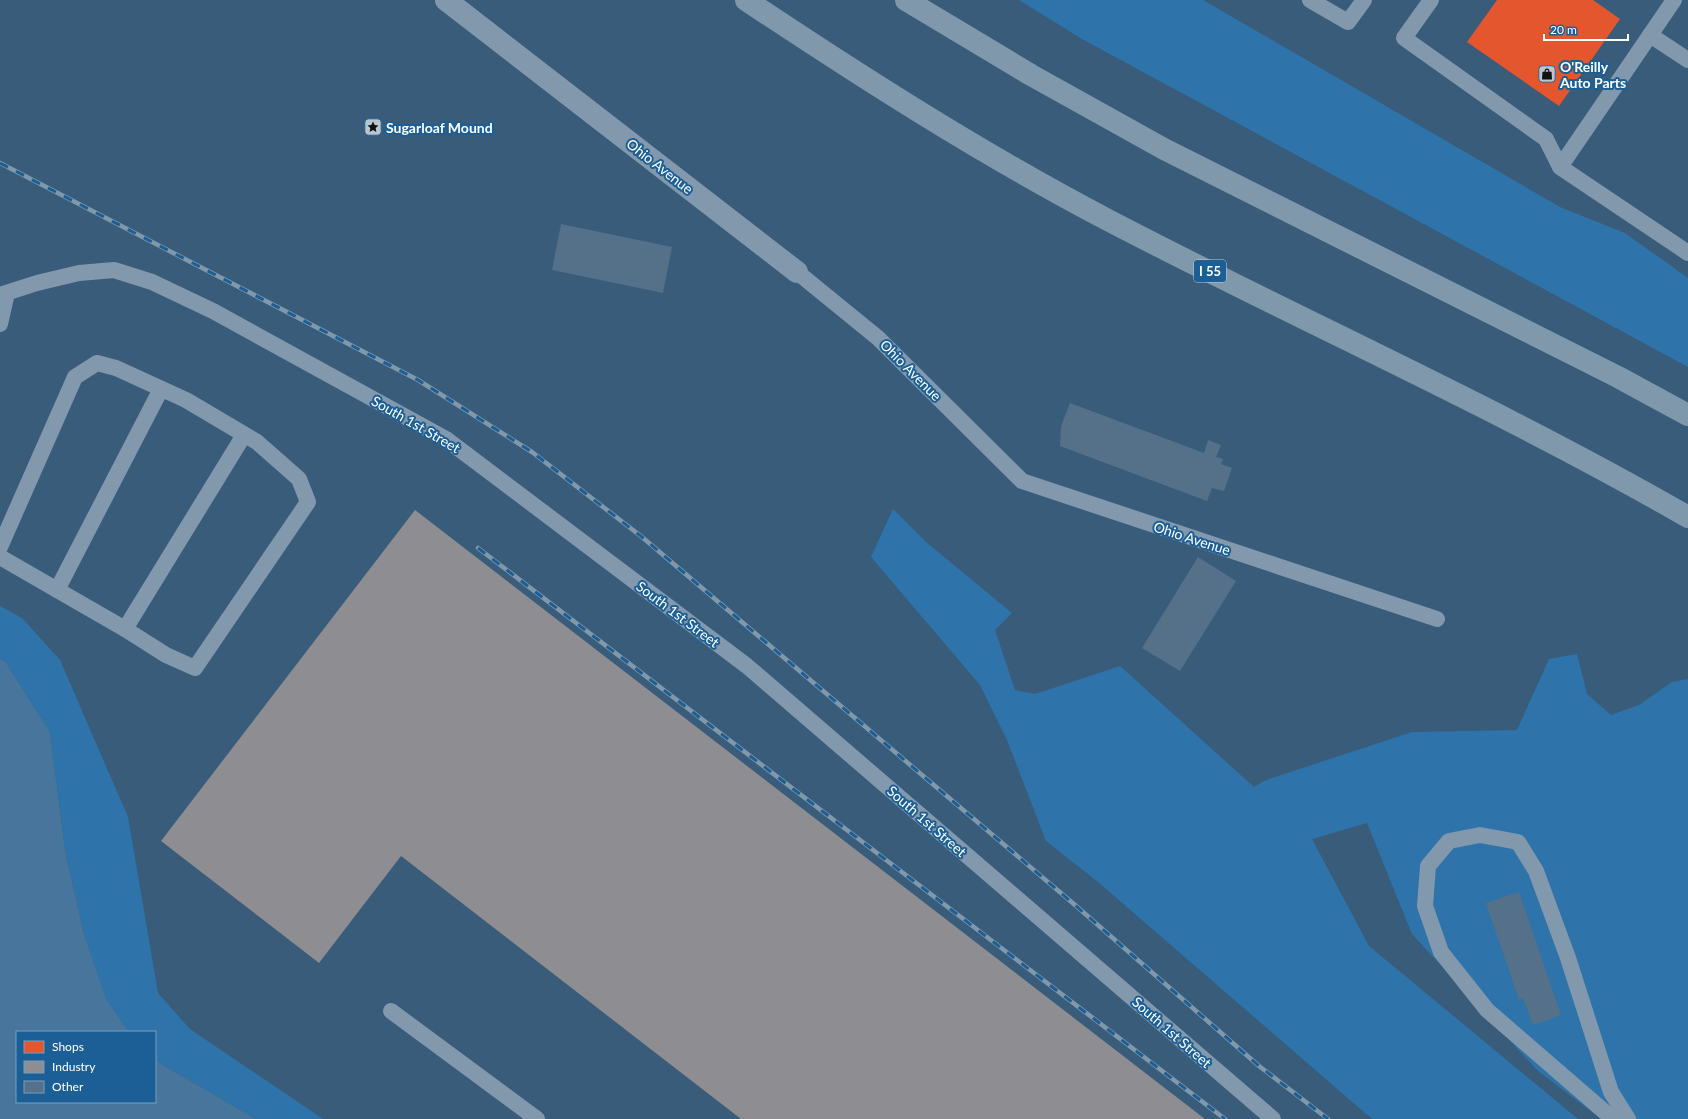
<svg xmlns="http://www.w3.org/2000/svg" width="1688" height="1119" font-family="Lato,sans-serif">
	<rect width="100%" height="100%" fill="#385c7a"/>
	<g fill="#2e74aa">
		<polygon points="1019,0 1203,0 1560,207 1625,233 1688,278 1688,367 1082,39"/>
		<polygon points="893,509 926,542 1012,613 995,630 1015,690 1035,694 1120,666 1254,787 1266,780 1412,732 1517,730 1549,659 1577,654 1587,694 1611,715 1639,705 1672,682 1688,679 1688,1119 1601,1119 1538,1071 1412,934 1367,823 1312,839 1369,946 1578,1119 1373,1119 1365,1113 1098,882 1046,841 1007,740 980,685 871,557"/>
		<polygon points="0,606 22,618 60,660 128,817 158,993 190,1029 323,1119 256,1119 163,1065 155,1058 155,1032 129,1032 106,1000 84,934 65,850 50,732 5,661 0,659"/>
	</g>
	<polygon fill="#47759b" points="0,659 5,661 50,732 65,850 84,934 106,999 129,1032 17,1032 17,1102 155,1102 155,1058 163,1065 256,1119 0,1119"/>
	<polygon fill="#e4572e" points="1497,0 1593,0 1620,19 1559,106 1467,42"/>
	<polygon fill="#8d8d92" points="415,510 1205,1119 741,1119 401,856 319,963 161,841"/>
	<g fill="#547189">
		<polygon points="561,224 672,247 663,293 552,270"/>
		<polygon points="1070,403 1204,453 1208,440 1221,445 1216,457 1223,459 1221,464 1232,468 1224,491 1212,488 1207,501 1060,446 1061,426"/>
		<polygon points="1198,557 1236,581 1180,671 1142,648"/>
		<polygon points="1519,892 1561,1015 1533,1025 1523,998 1519,1000 1486,903"/>
	</g>
	<g fill="none" stroke-linecap="round" stroke-linejoin="round">
		<g stroke="#8198ad" stroke-width="16">
			<polyline points="1310,0 1348,22 1364,0"/>
			<polyline points="1431,0 1404,38 1546,139 1560,167 1674,0"/>
			<polyline points="1650,35 1688,60"/>
			<polyline points="1560,167 1688,253"/>
			<polyline points="797,272 878,338 1022,481 1437,619"/>
			<polyline points="0,295 37,283 79,273 114,270 152,282 213,311 446,439 747,666 1273,1119"/>
			<polyline points="0,324 7,293"/>
			<polyline points="0,547 75,377 97,363 116,368 186,400 257,442 299,479 308,502 195,668 166,655 125,629 0,557"/>
			<polyline points="57,590 161,389"/>
			<polyline points="125,629 244,435"/>
			<polyline points="391,1011 537,1119"/>
			<polyline points="1613,1119 1487,1010 1441,952 1425,906 1428,866 1449,841 1480,835 1518,842 1536,871 1568,958 1611,1092 1628,1119"/>
		</g>
		<polyline stroke="#8198ad" stroke-width="22" points="446,0 797,272"/>
		<g stroke="#8098ab" stroke-width="22">
			<path d="M 746,0 C 863,78 982,154 1106,219 C 1299,320 1499,408 1688,517"/>
			<polyline points="906,0 1031,75 1164,149 1618,377 1688,415"/>
		</g>
		<defs>
			<g id="rail">
				<polyline points="0,163 418,380 532,452 642,537 1075,905 1259,1066 1328,1119"/>
				<polyline points="478,548 1225,1119"/>
			</g>
		</defs>
		<use href="#rail" stroke="#8098ab" stroke-width="4.5"/>
		<use href="#rail" stroke="#1c5f96" stroke-width="3" stroke-dasharray="9" stroke-linecap="butt"/>
	</g>
	<defs>
		<symbol id="shop-square" viewBox="-11 -11 22 22"><rect x="-9" y="-9" width="18" height="18" rx="4" fill="#b9c6d0" stroke="#1c5f96"/><path d="M-5-2.5h2.3a2.7 3.5 0 0 1 5.4 0H5L5.5 6h-11ZM-1.5-2.5h3a1.5 2.3 0 0 0-3 0Z" fill="#111"/></symbol>
		<symbol id="sight-square" viewBox="-11 -11 22 22"><rect x="-9" y="-9" width="18" height="18" rx="4" fill="#b9c6d0" stroke="#1c5f96"/><path d="M0-6L1.8-2.2L6-1.7L2.9 1.2L3.7 5.4L0 3.3L-3.7 5.4L-2.9 1.2L-6-1.7L-1.8-2.2Z" fill="#111"/></symbol>
	</defs>
	<g fill-rule="evenodd">
		<use href="#shop-square" x="1537" y="64" width="20" height="20"/>
		<use href="#sight-square" x="363" y="117" width="20" height="20"/>
	</g>
	<g text-anchor="middle" dominant-baseline="central" stroke-width="4" stroke-linejoin="round" paint-order="stroke">
		<rect fill="#1c5f96" stroke="#bbcfe0" stroke-width="1" x="1194" y="260" width="32" height="22" rx="3"/>
		<g font-size="13" font-weight="bold" fill="#fff">
			<text x="1210" y="271">I 55</text>
		</g>
		<g font-size="14" font-weight="bold" fill="#fff" stroke="#1c5f96" text-anchor="start">
			<text x="1560" y="66">O'Reilly<tspan x="1560" dy="16">Auto Parts</tspan></text>
			<text x="386" y="127">Sugarloaf Mound</text>
		</g>
		<g font-size="14" fill="#fff" stroke="#1c5f96">
			<text transform="translate(660 166) rotate(38)">Ohio Avenue</text>
			<text transform="translate(911 370) rotate(45)">Ohio Avenue</text>
			<text transform="translate(416 424) rotate(30)">South 1st Street</text>
			<text transform="translate(1192 538) rotate(18)">Ohio Avenue</text>
			<text transform="translate(678 614) rotate(37)">South 1st Street</text>
			<text transform="translate(927 821) rotate(41)">South 1st Street</text>
			<text transform="translate(1172 1032) rotate(41)">South 1st Street</text>
		</g>
	</g>
	<rect x="16" y="1031" width="140" height="72" fill="#1c5f96" stroke="#779fc0"/>
	<rect x="24" y="1041" width="20" height="12" fill="#e4572e" stroke="#779fc0"/>
	<text x="52" y="1051" font-size="12" fill="#ffffff">Shops</text>
	<rect x="24" y="1061" width="20" height="12" fill="#8d8d92" stroke="#779fc0"/>
	<text x="52" y="1071" font-size="12" fill="#ffffff">Industry</text>
	<rect x="24" y="1081" width="20" height="12" fill="#547189" stroke="#779fc0"/>
	<text x="52" y="1091" font-size="12" fill="#ffffff">Other</text>
	<path d="M1544 34v6h84v-6" fill="none" stroke="#ffffff" stroke-width="2"/>
	<text x="1550" y="34" font-size="12" fill="#ffffff" stroke="#1c5f96" stroke-width="3" paint-order="stroke">20 m</text>
</svg>
